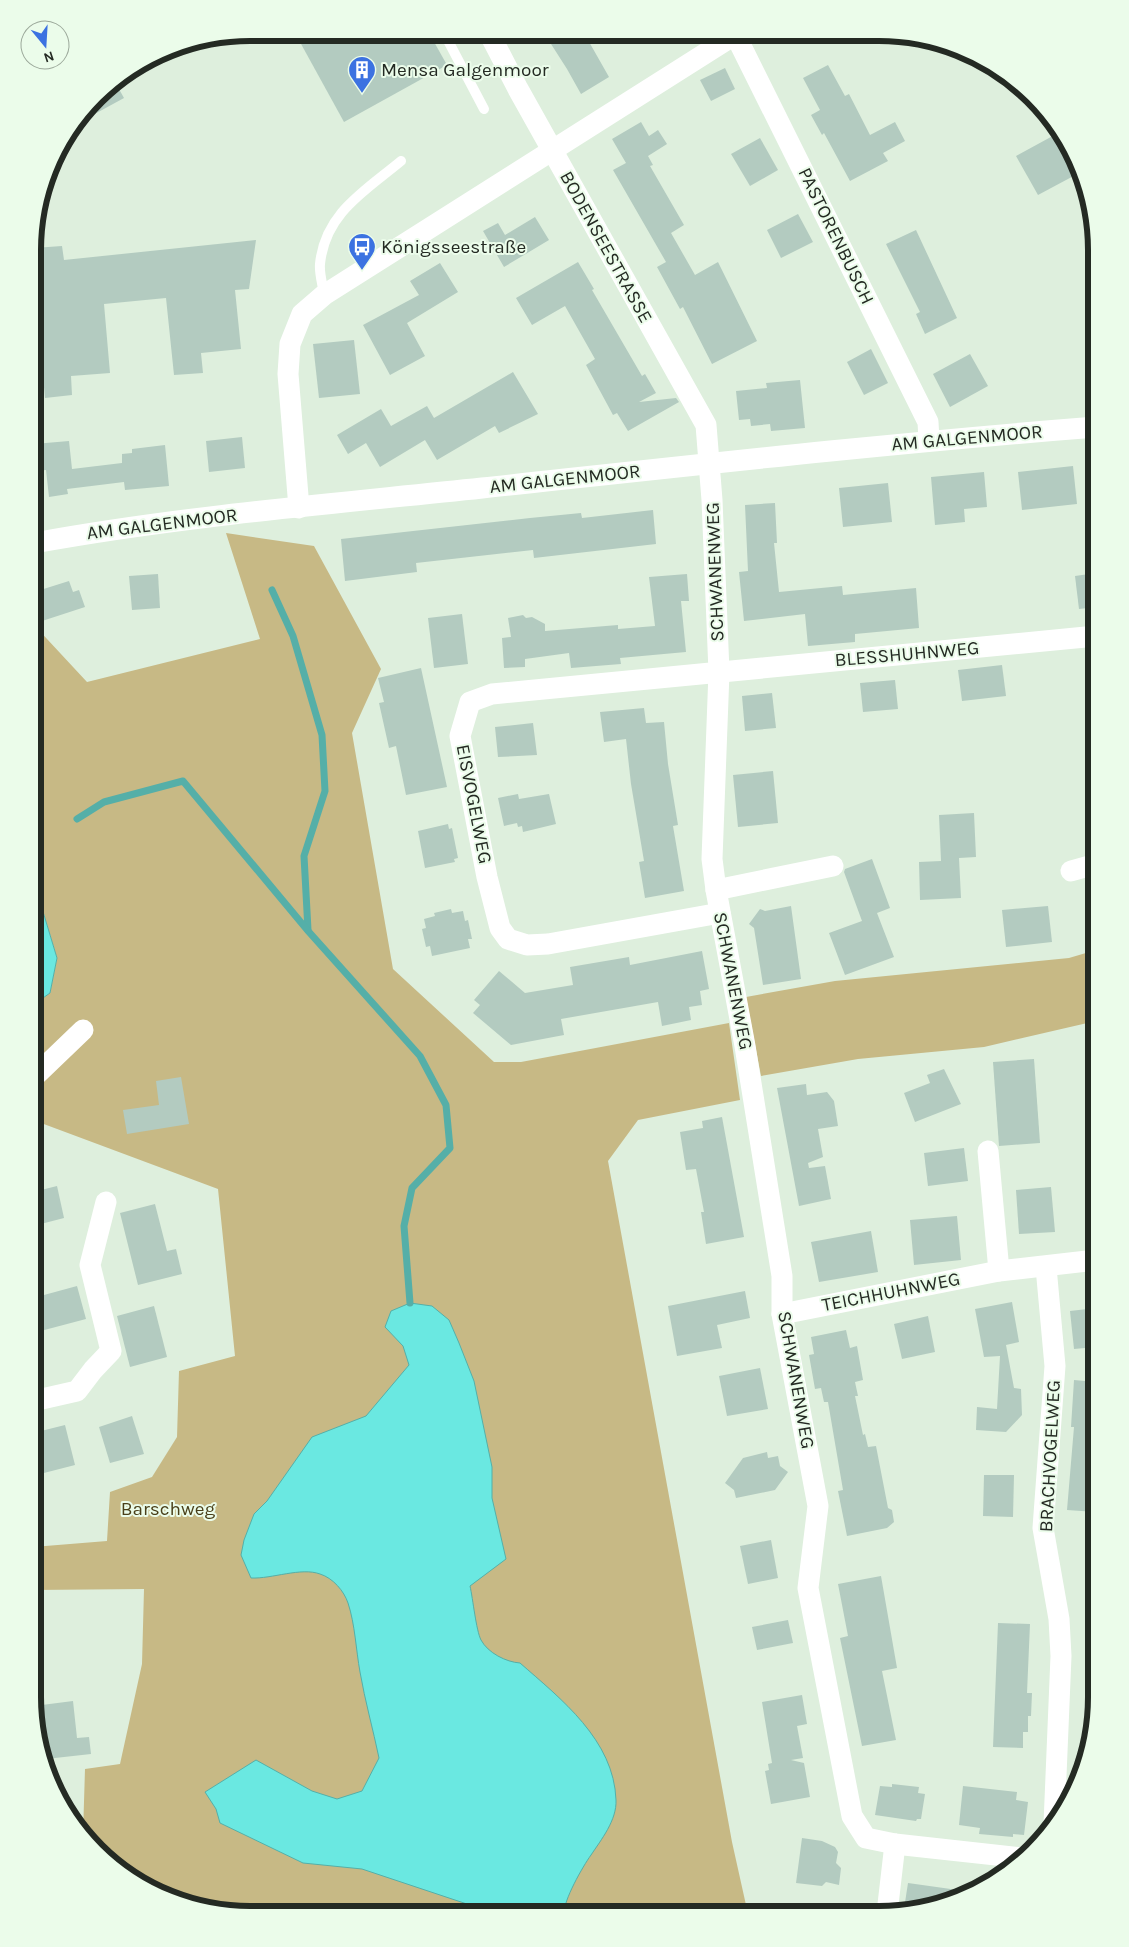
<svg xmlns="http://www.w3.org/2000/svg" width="1129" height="1947" font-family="Karla,sans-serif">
	<rect width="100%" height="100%" fill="#deefdd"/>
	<g fill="#c7b985">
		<polygon points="226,533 314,546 381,669 352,733 393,969 494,1062 521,1062 729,1023 740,1100 638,1120 608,1161 732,1842 748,1914 222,1913 167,1898 118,1870 83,1835 85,1769 120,1764 142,1664 144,1589 33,1590 33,1547 107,1541 110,1492 152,1477 177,1437 179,1371 235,1356 218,1189 33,1120 33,1005 50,993 57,958 41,905 38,843 34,839 34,625 87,682 260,639"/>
		<polygon points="1096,950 1096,1021 984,1047 858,1059 761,1076 746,997 835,981 1069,958"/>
	</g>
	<g fill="#6ae8e1" stroke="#55afa8">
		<polygon points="34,839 38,843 41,905 57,958 50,993 33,1005"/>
		<path d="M 410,1303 L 432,1306 L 449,1320 L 459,1343 L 474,1381 L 492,1467 L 492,1498 L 506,1559 L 470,1586 C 473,1599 476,1630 481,1640 C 488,1653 506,1662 520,1663 C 561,1699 614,1740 616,1800 C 617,1820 601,1840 591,1855 C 583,1866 563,1901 564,1914 L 487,1913 L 464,1903 L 362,1869 L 303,1863 L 220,1823 L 216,1809 L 205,1792 L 256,1760 L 312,1791 L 337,1799 L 362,1791 L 379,1758 C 373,1729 365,1701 360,1672 C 356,1650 355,1624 348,1603 C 344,1591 333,1578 320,1574 C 301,1567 272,1579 251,1578 L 241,1555 L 244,1540 L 254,1514 L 267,1501 L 312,1437 L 366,1416 L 409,1365 L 403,1346 L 385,1327 L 391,1311 Z"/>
	</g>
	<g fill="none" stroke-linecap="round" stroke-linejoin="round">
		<g stroke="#55afa8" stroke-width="7">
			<polyline points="272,590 293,636 322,735 325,791 304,856 308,930"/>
			<polyline points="77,819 104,802 183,781 309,932 420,1056 446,1105 450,1148 412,1188 404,1226 410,1303"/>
		</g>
	</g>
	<g fill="#b3cbc0">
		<polygon points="295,33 429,33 447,65 344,122"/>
		<polygon points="544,33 584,33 609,77 581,94 567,69"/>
		<polygon points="828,65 845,96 849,94 870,135 895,122 905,141 883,153 888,161 850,181 824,133 822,135 811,115 820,110 803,78"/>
		<polygon points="725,68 735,89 711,101 700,80"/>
		<polygon points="115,82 124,98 80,122 107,87"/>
		<polygon points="641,122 649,136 658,130 667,144 648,156 653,165 650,166 684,225 671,233 695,275 718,262 757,341 712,364 683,307 680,309 657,267 666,262 613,170 626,163 612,139"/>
		<polygon points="1060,132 1081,172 1038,195 1016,156"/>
		<polygon points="760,138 778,170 750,186 731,154"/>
		<polygon points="798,214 813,242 781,258 767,230"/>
		<polygon points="535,217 549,240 504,267 483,231 498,223 505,235"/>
		<polygon points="916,230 957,318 925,334 916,314 920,312 886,244"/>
		<polygon points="256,240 249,289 235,290 241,349 201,353 203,373 174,375 166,298 104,304 110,373 71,376 72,395 45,398 37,310 34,310 34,248 62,246 64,260"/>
		<polygon points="578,262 594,289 592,290 642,376 645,374 656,393 639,402 676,398 679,402 628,431 617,413 613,415 586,365 595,359 565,306 532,325 516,298"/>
		<polygon points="440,263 458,292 407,323 425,356 390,375 363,325 419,295 410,281"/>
		<polygon points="354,340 360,394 319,398 313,344"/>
		<polygon points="871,349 888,383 864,395 847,362"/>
		<polygon points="970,354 988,386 950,407 933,374"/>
		<polygon points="513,372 538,414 499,433 495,426 437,460 425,440 380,467 366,443 348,454 337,435 381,409 391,426 427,406 434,418"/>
		<polygon points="800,380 805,428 771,431 770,424 751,426 750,419 739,420 736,391 767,388 766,383"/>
		<polygon points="242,437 245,468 209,472 206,441"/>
		<polygon points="69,441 72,469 122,463 122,454 132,453 132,449 165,445 169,486 125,490 124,482 67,489 68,494 49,497 46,470 35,471 34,444"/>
		<polygon points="1073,466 1077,504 1022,510 1018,472"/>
		<polygon points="984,472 987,507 964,509 965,522 935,525 931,477"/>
		<polygon points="888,483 892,522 843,527 839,488"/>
		<polygon points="775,503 777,543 774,543 779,592 842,586 843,595 916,588 919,628 855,634 855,642 808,646 805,614 744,621 739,572 748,571 745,505"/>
		<polygon points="653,510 656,544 534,558 533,550 416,563 417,572 345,581 341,539 530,518 581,513 582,518"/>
		<polygon points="1096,573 1096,607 1079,609 1075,576"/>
		<polygon points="158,574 160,608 132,610 129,576"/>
		<polygon points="687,574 689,601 681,601 686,652 620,658 621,664 571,668 569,653 525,659 525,667 504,668 502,638 511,637 508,618 523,615 526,618 532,617 545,624 545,631 618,625 618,629 655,626 649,577"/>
		<polygon points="69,581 73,592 79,590 85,607 39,622 34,607 34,592"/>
		<polygon points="462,614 468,664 434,668 428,618"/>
		<polygon points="1002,665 1006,696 962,701 958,670"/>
		<polygon points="421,668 447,787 406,795 396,746 389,748 379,703 384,702 378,678"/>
		<polygon points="895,680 898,709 863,712 860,683"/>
		<polygon points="772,693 776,728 745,731 742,696"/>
		<polygon points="644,708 646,723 664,722 668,764 678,825 673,826 684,891 645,898 639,862 644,861 631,784 626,739 604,742 600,712"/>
		<polygon points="533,723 537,755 498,757 495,727"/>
		<polygon points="773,771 778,823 738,827 733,775"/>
		<polygon points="518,794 519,799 549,794 556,824 523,832 522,826 518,827 517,823 504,826 498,798"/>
		<polygon points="974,813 976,857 959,858 961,898 920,900 919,862 941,861 939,815"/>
		<polygon points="448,824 449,829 452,828 458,858 454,859 455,862 425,868 418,831"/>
		<polygon points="872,859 890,908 877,913 894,957 845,975 829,933 862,921 844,872 845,869"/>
		<polygon points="791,906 801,979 763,985 754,928 749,924 760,909 765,911"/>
		<polygon points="1048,906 1052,942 1006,947 1002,910"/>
		<polygon points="451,909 452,913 463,911 465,921 468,920 472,939 468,939 470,948 432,956 430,946 426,947 422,929 426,928 424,919 435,916 434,913"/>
		<polygon points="702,951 709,989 700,991 702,1005 689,1007 691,1020 662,1026 658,1002 561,1019 564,1035 511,1045 473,1013 480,1005 474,1000 499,971 525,993 573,985 570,967 629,957 630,965"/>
		<polygon points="1034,1059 1040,1143 999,1146 993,1062"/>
		<polygon points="944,1069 961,1104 915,1122 904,1093 930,1083 927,1075"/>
		<polygon points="181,1077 189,1124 127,1134 123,1110 159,1105 156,1081"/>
		<polygon points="806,1084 807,1095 827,1092 834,1101 838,1126 818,1129 823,1157 808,1163 809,1168 825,1166 831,1199 799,1206 777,1088"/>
		<polygon points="722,1117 744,1237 706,1244 701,1212 704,1212 696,1169 686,1170 680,1132 703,1128 702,1121"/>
		<polygon points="964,1148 968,1181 928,1186 924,1153"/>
		<polygon points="57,1186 64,1218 33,1226 33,1192"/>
		<polygon points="1051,1187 1055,1232 1019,1234 1016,1190"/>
		<polygon points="155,1204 167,1251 176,1249 182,1274 138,1285 120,1213"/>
		<polygon points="957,1216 961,1260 914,1265 910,1220"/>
		<polygon points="871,1231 878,1272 819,1282 811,1242"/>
		<polygon points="77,1286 86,1319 33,1333 33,1298"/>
		<polygon points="745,1291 750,1318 717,1325 722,1348 677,1356 668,1306"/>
		<polygon points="1012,1302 1019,1342 1006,1345 1014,1388 1021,1389 1022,1415 1006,1432 976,1430 977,1407 997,1409 1000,1356 984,1357 975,1309"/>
		<polygon points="154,1306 167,1357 130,1367 117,1316"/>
		<polygon points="1096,1308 1096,1347 1074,1349 1070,1311"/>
		<polygon points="928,1316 935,1352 902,1359 894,1324"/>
		<polygon points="846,1330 850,1348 857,1346 863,1380 855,1382 858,1396 855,1396 863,1435 865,1434 868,1447 876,1446 888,1508 892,1510 894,1522 887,1528 847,1536 838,1491 843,1490 828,1402 824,1402 821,1388 815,1389 809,1355 814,1354 811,1337"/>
		<polygon points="760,1368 768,1409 727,1416 719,1376"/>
		<polygon points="1074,1380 1096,1382 1096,1512 1067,1510 1074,1427 1071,1427"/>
		<polygon points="132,1416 144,1454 110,1463 99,1427"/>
		<polygon points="65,1425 75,1465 40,1474 33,1447 33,1433"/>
		<polygon points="767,1452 768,1458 778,1456 780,1466 788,1472 775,1490 736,1498 734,1490 725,1483 743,1458"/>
		<polygon points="984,1475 1014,1475 1013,1517 983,1516"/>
		<polygon points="771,1540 778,1578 748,1584 740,1546"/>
		<polygon points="881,1576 897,1668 882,1671 896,1740 862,1746 840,1638 848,1636 838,1584"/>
		<polygon points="788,1620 793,1643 757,1650 752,1627"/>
		<polygon points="998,1623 1030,1624 1027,1693 1032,1693 1031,1716 1028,1716 1028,1732 1023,1732 1023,1748 993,1747"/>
		<polygon points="802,1695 807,1724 797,1726 803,1758 791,1760 804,1763 810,1797 771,1804 765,1771 769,1770 768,1764 772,1763 762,1702"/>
		<polygon points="73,1701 77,1738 89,1737 91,1754 46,1759 44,1742 42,1742 34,1706"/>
		<polygon points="892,1784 919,1787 918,1793 925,1794 921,1819 917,1819 916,1821 875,1815 880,1786 892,1787"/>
		<polygon points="963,1786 1017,1792 1016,1800 1028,1802 1024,1835 1013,1834 1013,1837 979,1834 980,1828 959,1825"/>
		<polygon points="802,1838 822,1841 835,1847 838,1852 836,1863 841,1868 839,1885 826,1882 822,1886 796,1883"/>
		<polygon points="908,1883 972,1892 962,1898 904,1909"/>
	</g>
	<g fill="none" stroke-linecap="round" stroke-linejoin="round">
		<g stroke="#fff" stroke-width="10">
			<polyline points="444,33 484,109"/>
			<path d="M 324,295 C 323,285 319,274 320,264 C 325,213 365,191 401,161"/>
		</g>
		<g stroke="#fff" stroke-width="21">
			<polyline points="489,33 518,89 706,425 712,500 719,672 712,859 716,890 745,1046 782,1276 782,1314 818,1506 808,1588 852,1816 866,1838 895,1844 1022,1858"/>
			<polyline points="735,34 928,422 929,440"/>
			<polyline points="299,508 288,374 290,344 302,314 324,295 736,34"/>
			<path d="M 34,543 C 182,516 332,504 482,488 C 687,466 891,443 1096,427"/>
			<polyline points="1071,871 1096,864"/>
			<polyline points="716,890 833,866"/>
			<polyline points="720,913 548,944 527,945 508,939 500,928 487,877 460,736 470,702 492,694 1096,636"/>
			<polyline points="33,1078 83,1030"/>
			<polyline points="988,1151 999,1271"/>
			<polyline points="1046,1267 1055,1366 1043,1528 1059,1619 1061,1656 1054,1824"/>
			<polyline points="782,1314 999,1271 1096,1260"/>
			<polyline points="33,1401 77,1391 93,1370 111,1351 90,1265 106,1202"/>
			<polyline points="887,1913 895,1844"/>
		</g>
	</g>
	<defs>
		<symbol id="building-pin" viewBox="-11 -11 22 30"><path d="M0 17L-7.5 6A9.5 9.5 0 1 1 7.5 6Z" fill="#3c72e1" stroke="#ebfcea"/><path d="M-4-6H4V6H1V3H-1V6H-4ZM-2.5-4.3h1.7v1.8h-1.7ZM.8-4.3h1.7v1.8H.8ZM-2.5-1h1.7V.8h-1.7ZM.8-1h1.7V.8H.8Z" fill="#fff"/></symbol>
		<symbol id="bus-pin" viewBox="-11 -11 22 30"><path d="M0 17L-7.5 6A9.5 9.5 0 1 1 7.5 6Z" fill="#3c72e1" stroke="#ebfcea"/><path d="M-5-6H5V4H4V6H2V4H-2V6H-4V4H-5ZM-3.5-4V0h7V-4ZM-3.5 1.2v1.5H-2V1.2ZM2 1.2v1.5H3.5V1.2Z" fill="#fff"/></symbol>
	</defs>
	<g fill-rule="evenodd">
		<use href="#building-pin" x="346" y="54" width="32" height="43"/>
		<use href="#bus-pin" x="346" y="231" width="32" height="43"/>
	</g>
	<g text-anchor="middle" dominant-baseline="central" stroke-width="4" stroke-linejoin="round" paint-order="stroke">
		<g font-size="19" fill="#242a23" stroke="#ebfcea" text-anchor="start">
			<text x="381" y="70">Mensa Galgenmoor</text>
			<text x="381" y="247">Königsseestraße</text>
		</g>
		<g font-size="19" fill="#242a23" stroke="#ebfcea">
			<text transform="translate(836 236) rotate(64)">PASTORENBUSCH</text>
			<text transform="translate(606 247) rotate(61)">BODENSEESTRASSE</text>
			<text transform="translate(967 438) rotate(-5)">AM GALGENMOOR</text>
			<text transform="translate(565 479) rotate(-6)">AM GALGENMOOR</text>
			<text transform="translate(162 524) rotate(-7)">AM GALGENMOOR</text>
			<text transform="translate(715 572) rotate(-92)">SCHWANENWEG</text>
			<text transform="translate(907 654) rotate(-5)">BLESSHUHNWEG</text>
			<text transform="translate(474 804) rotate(79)">EISVOGELWEG</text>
			<text transform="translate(733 981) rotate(79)">SCHWANENWEG</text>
			<text transform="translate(891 1292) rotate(-11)">TEICHHUHNWEG</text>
			<text transform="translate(796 1380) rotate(80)">SCHWANENWEG</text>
			<text transform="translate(1050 1456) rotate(-87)">BRACHVOGELWEG</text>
		</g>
		<g font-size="19" fill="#493f19" stroke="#ebfcea">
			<text x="168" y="1509">Barschweg</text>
		</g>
	</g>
	<path d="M0 0H1129V1947H0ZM250 41H879A209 209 0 0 1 1088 250V1697A209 209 0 0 1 879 1906H250A209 209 0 0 1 41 1697V250A209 209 0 0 1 250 41Z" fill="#ebfcea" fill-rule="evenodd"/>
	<path fill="none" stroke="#242a23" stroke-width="6" d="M250 41H879A209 209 0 0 1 1088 250V1697A209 209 0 0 1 879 1906H250A209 209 0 0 1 41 1697V250A209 209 0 0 1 250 41Z"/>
	<g transform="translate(45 45) rotate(162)"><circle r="24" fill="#ebfcea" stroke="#9ba89a"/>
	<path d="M0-4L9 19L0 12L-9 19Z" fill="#3c72e1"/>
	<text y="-8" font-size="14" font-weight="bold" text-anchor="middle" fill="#242a23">N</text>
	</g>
</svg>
